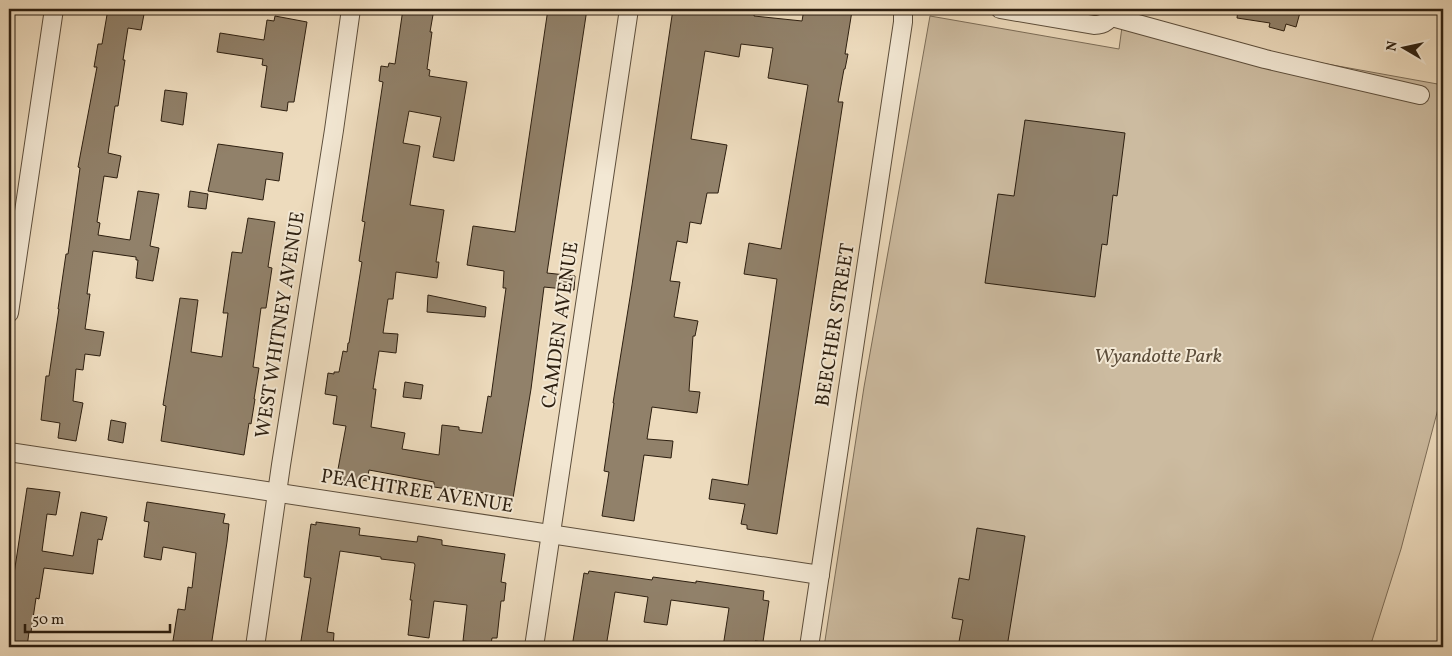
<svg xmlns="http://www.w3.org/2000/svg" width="1452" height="656" font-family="Vollkorn,serif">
	<rect width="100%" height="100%" fill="#eddbbd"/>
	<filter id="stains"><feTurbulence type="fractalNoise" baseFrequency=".004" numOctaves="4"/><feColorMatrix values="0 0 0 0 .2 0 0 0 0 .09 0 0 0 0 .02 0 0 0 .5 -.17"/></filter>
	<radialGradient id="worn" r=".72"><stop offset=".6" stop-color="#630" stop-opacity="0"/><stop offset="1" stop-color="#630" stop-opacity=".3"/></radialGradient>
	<polygon fill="#ccbba0" stroke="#7c6d58" points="930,16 1119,49 1122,27 1443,85 1443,390 1401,549 1370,647 824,647 864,387"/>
	<g fill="#91816a" stroke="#2d1f10">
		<polygon points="108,9 145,9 141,30 128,28 123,60 125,60 118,106 115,106 108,153 121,156 117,178 104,176 97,222 100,223 98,235 130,240 138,191 159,194 150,246 159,248 153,281 136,278 138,260 136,260 136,257 93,251 87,294 90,294 85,329 104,332 100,356 85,354 83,370 76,369 73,401 83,403 76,441 58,438 60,423 41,420 46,376 49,376 59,309 58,309 66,254 68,254 80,168 78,167 97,67 94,67 98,44 102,44"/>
		<polygon points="403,9 434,9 430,32 432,32 427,69 430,70 429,76 467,82 454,161 433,157 441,117 409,111 403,143 420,146 410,205 444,210 436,262 439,262 437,278 396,272 393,299 388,299 383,333 398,334 396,353 379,351 373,389 376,389 371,427 405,433 402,449 439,455 442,425 459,427 459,430 482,433 488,396 491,397 506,288 503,288 504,271 467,265 473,226 515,232 548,9 587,9 547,273 575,276 574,290 544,287 531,389 513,498 454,488 454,490 434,487 434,482 369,470 367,481 362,480 362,484 336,480 346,426 333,424 337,396 325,394 328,373 334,374 334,372 339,372 343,351 347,352 348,343 349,343 362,262 359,261 365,222 362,221 383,82 379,81 381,66 388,67 389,63 395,64"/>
		<polygon points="673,9 699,9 732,14 733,9 755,9 754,16 802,21 804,9 839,9 852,11 845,54 848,54 845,69 844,69 838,102 843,102 777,534 747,529 747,525 741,524 745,504 709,499 712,479 748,485 777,279 744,274 749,243 781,249 808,85 768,78 773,48 741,44 739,57 705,51 691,139 727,145 718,193 707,193 701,224 690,222 687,243 677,241 670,281 680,282 674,317 698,321 695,336 693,336 689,391 700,392 697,413 652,407 647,439 673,441 671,458 644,455 634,521 602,516 609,472 604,471 614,403 613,403 632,285"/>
		<polygon points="1238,9 1301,9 1296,27 1286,24 1284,31 1269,27 1270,23 1237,18"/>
		<polygon points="275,16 307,22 294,102 288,102 287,111 261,107 267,66 262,65 263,59 217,52 220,33 264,40 267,20 274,21"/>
		<polygon points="165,90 187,93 183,125 161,121"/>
		<polygon points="1025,120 1125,133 1117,196 1113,195 1107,245 1102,244 1095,297 985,283 998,194 1014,196"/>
		<polygon points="218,144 283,153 279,181 266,179 263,200 208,191"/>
		<polygon points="190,191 208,194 206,209 188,207"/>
		<polygon points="248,218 275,222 268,267 272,268 266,308 261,308 253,367 259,368 254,399 255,399 251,424 249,423 244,455 161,441 166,406 163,405 180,298 198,300 191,352 222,357 228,313 223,313 232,252 242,253"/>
		<polygon points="428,295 486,307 485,317 427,312"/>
		<polygon points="405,382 423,385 421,399 403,397"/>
		<polygon points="111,420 126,423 123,443 108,440"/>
		<polygon points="27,488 60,492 56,515 47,514 42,551 73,556 81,512 107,517 102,540 98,539 93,574 44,568 39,599 36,598 31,632 29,632 27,647 9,647 9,607"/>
		<polygon points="147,502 225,514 223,523 229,524 227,542 211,647 172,647 178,609 185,610 188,587 192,588 196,553 163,547 161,560 144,557 149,522 144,521"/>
		<polygon points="316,522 360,528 359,535 417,542 418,536 442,540 442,545 505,554 501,582 506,583 504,601 501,601 497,638 492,638 491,644 463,641 467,605 434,601 429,638 408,635 412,600 410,600 415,565 414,563 381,559 381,557 340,551 327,632 334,633 333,647 300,647 311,578 304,577 308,545 311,524 316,525"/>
		<polygon points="977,528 1025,536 1007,647 958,647 963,620 952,618 959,578 969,580"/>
		<polygon points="589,571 652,580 653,577 696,583 696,581 764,591 763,600 769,601 763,642 755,641 754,647 723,647 729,608 671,600 667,625 644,622 648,597 615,592 606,647 572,647 584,573 588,574"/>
	</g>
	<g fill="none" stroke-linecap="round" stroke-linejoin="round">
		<defs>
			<g id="street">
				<path d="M 1000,9 L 1094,25 C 1106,25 1111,19 1114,9"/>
				<polyline points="1112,17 1265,59 1420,95"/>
				<polyline points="9,313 54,9"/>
				<polyline points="9,452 820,575"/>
				<polyline points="255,647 281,465 334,130 351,9"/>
				<polyline points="534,647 629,9"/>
				<polyline points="809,647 903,22 903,9"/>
			</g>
		</defs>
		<use href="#street" stroke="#5d4e3b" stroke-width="20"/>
		<use href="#street" stroke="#f3e8d4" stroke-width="18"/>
	</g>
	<g text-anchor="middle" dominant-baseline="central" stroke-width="4" stroke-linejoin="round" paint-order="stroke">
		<g font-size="20" fill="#2d1f10" stroke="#f3e8d4">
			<text transform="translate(281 325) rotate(-81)">WEST WHITNEY AVENUE</text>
			<text transform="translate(561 325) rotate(-82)">CAMDEN AVENUE</text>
			<text transform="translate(836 325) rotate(-81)">BEECHER STREET</text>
			<text transform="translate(417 492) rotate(9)">PEACHTREE AVENUE</text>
		</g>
		<g font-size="20" font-style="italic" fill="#5d4e3b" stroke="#f3e8d4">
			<text x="1158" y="357">Wyandotte Park</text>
		</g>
	</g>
	<rect width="1452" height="656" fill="none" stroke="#eddbbd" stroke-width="30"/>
	<rect x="10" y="10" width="1432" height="636" fill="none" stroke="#2d1f10" stroke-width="2.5"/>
	<rect x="15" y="15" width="1422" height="626" fill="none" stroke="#2d1f10"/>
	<g transform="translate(1404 48) rotate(279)" stroke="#f3e8d4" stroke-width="4" paint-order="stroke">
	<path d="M0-4L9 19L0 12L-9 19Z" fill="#2d1f10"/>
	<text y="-8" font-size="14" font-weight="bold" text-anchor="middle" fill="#2d1f10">N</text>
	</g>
	<path d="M25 624v8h145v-8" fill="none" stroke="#2d1f10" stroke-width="2.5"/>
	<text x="32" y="624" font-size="15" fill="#2d1f10" stroke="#f3e8d4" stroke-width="4" paint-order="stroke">50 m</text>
	<rect width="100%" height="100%" filter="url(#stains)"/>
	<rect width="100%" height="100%" fill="url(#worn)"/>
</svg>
